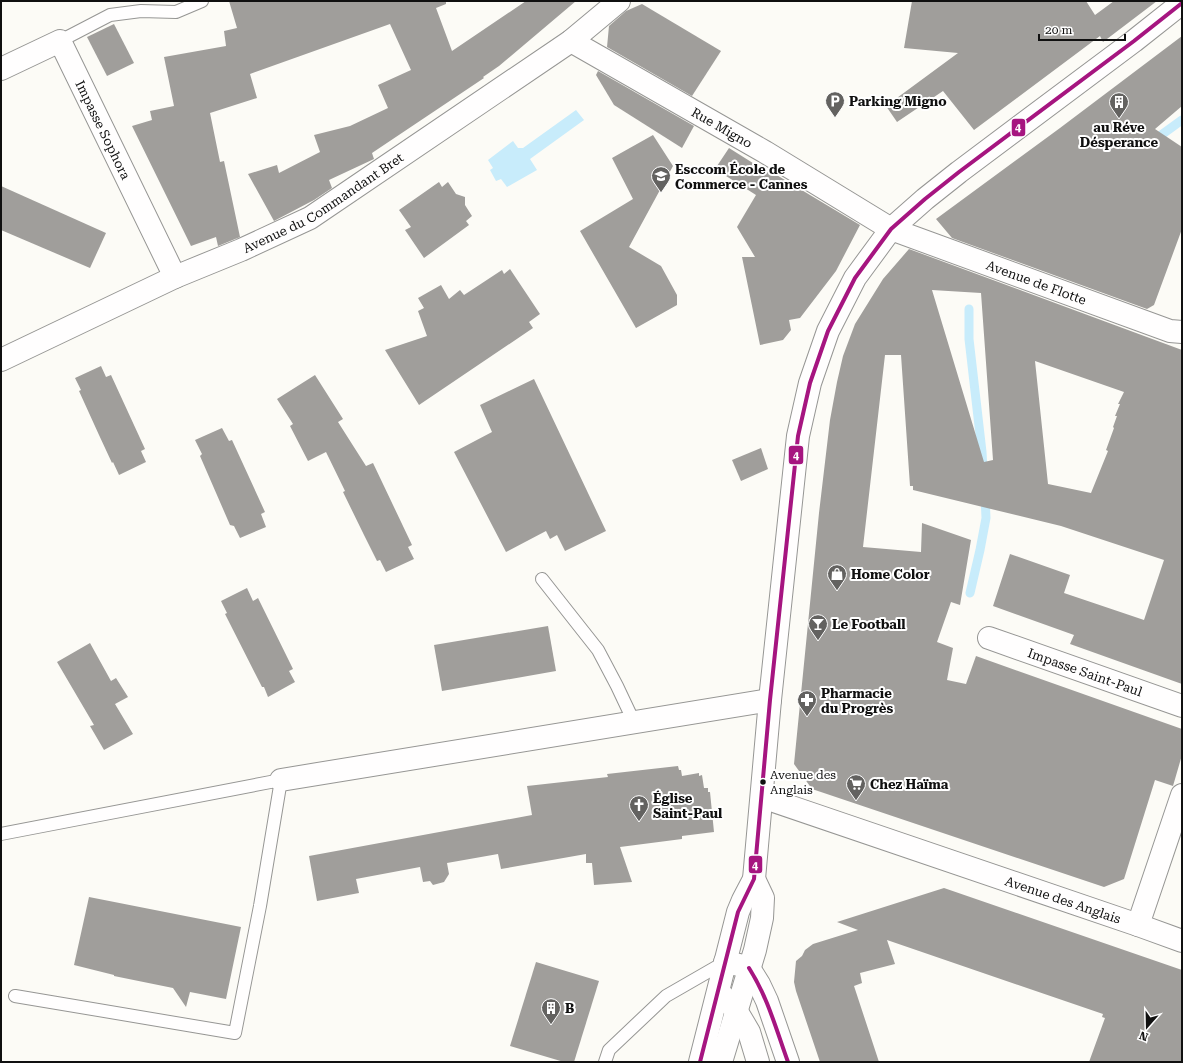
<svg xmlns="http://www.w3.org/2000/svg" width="1183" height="1063" font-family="'Roboto Serif',serif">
	<rect width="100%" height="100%" fill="#fcfbf6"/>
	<polygon fill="#c8ecfb" points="576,110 584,120 530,159 537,170 507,187 501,179 496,181 490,170 493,168 488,160 513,141 518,148 523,148"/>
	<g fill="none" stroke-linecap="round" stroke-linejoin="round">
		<g stroke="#c8ecfb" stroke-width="9">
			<polyline points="1153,141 1182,120"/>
			<polyline points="969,309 969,339 982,452 983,470"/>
			<polyline points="970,593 980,550 986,518 985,496"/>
		</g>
	</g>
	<g fill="#a09e9b" fill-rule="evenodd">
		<polygon points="229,1 446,1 446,4 436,8 452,51 526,1 576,1 499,66 483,77 484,78 372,153 374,159 329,180 332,188 314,200 274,221 248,174 277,165 279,173 320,152 314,135 350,126 388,108 378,85 411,70 390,24 250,74 257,98 210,113 220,162 224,161 240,237 218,246 216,237 191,246 132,126 152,120 150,111 174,106 164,57 226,46 224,31 237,28"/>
		<polygon points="912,1 1086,1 1095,15 1114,1 1157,1 1103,42 1100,36 974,130 943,91 897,122 886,106 958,53 904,48"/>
		<polygon points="642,4 721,51 692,96 607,47 609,26 626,11"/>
		<polygon points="114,24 134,63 107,76 87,37"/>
		<polygon points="1182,36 1182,106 1155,129 1182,147 1182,229 1154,305 1147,309 952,238 936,219 1060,128"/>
		<polygon points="598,71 694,126 682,148 614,105 596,75"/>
		<polygon points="653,135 673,166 629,247 661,266 677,295 677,305 636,328 580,231 633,199 612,158"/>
		<polygon points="729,148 769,173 770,171 860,225 836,271 800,318 789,320 791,330 783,340 760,345 742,257 755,257 737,227 756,195 715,169"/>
		<polygon points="439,182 442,187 448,182 456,194 465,197 465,205 472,216 466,221 469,225 424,258 405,230 411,227 399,210"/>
		<polygon points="1,186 106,233 90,268 1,230"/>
		<path d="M 909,249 L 1182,350 L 1182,684 L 1070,644 L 1074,635 L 993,606 L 1010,554 L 1070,575 L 1064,593 L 1144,620 L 1164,560 L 1061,526 L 913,490 L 913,486 L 910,486 L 901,355 L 885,355 L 863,547 L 921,552 L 922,523 L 971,540 L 960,605 L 951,602 L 937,642 L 953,648 L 947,680 L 966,684 L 976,656 L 1182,729 L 1182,755 L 1173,786 L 1155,780 L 1124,879 L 1104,887 L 812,789 L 794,764 L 819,513 L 830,420 L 837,382 L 843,356 L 855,324 L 883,279 ZM 932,290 L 981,293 L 993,460 L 984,462 ZM 1035,361 L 1124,392 L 1118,404 L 1120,404 L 1115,416 L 1117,416 L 1113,427 L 1114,428 L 1106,450 L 1108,451 L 1091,493 L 1048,484 Z"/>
		<polygon points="510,269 540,314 529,322 533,328 419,405 385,350 427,336 418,311 424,308 418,298 441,285 449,299 460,290 464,295 502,270 504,274"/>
		<polygon points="101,366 106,377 111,375 145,449 141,451 146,462 119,475 113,462 112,463 99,435 79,391 81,390 75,378"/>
		<polygon points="315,375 343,419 338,422 366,466 373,463 412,545 408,547 414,559 386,572 380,560 377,561 364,535 343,492 345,491 326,452 308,461 290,426 293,424 277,399"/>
		<polygon points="534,379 606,531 565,551 557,535 550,539 546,531 506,552 454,452 492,432 480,405"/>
		<polygon points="222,428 229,441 232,440 265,512 261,514 266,527 240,538 234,526 230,525 200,456 202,454 195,440"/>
		<polygon points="761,448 768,469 741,481 732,460"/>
		<polygon points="247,588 253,601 258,598 293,669 289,671 295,682 268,697 264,687 262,687 225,614 227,613 221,601"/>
		<polygon points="548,626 556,671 442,691 434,645"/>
		<polygon points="90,643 111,681 116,678 128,697 115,704 133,734 104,750 90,726 94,725 57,662"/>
		<polygon points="678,766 679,770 681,770 682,776 699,773 699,776 702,775 704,788 708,788 708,792 710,792 714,832 682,836 682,839 620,847 632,882 594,885 592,863 586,863 586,854 501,869 498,854 447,863 449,874 444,882 433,885 430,881 423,882 420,867 356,879 359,893 317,901 309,856 532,815 527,786 608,777 607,774"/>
		<polygon points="944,888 1182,970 1182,1062 1089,1062 1105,1018 1102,1017 1103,1014 887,940 895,964 860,973 862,983 854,986 879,1062 820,1062 796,991 794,982 796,961 802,956 805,950 813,944 858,930 837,922"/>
		<polygon points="89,897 241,927 226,999 190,992 186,1007 173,988 114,976 114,975 74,965"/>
		<polygon points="536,962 599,981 574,1062 564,1062 510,1046"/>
	</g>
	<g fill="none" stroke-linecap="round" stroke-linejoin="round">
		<defs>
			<g id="service">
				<polyline points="60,41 110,15 141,11 176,12 202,1"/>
				<polyline points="542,579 598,650 617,686 634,722"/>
				<polyline points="1,834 281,780 260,906 235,1033 15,996"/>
				<polyline points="605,1062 609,1050 666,996 725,962"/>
			</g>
			<g id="minor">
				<path id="s1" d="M 571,41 L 765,152 L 891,229 L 1170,331 L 1182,332"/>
				<path id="s2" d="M 1,69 L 60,41 L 175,277"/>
				<path id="s3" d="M 1,360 L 175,277 L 241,250 L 310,218 L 571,41 L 619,1"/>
				<path id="s4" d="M 989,638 L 1182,706"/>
				<polyline points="281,780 770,700"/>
				<path id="s5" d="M 762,797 L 1138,925 L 1182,941"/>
				<polyline points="1138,925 1182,795"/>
				<polyline points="725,962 739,965 749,968 759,984 767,1001 788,1062"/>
				<polyline points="719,992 736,1010 749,1032 758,1062"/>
			</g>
			<g id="tertiary">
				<polyline points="700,1062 738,912 743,900 754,879 770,700 798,436 810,383 828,331 855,278 891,229 925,199 959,172 1134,41 1182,3"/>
				<polyline points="721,1062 755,950 762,918 763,898 754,879"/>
			</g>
		</defs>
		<use href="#service" stroke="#969694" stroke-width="14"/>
		<use href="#minor" stroke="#969694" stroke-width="24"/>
		<use href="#tertiary" stroke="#969694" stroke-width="24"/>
		<use href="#service" stroke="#fffefe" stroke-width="12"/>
		<use href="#minor" stroke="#fffefe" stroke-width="22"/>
		<use href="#tertiary" stroke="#fffefe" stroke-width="22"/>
		<defs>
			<g id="bus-1">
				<path d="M 749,968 C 768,998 776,1029 788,1062"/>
				<polyline points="700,1062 738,912 754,879 770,700 798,436 810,383 828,331 855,278 891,229 925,199 959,172 1134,41 1182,3"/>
			</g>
		</defs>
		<use href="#bus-1" stroke="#fff" stroke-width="7"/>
		<use href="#bus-1" stroke="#a61580" stroke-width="4"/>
	</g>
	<defs>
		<symbol id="parking-pin" viewBox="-11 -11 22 30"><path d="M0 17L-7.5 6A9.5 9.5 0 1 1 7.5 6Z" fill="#636260" stroke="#fff"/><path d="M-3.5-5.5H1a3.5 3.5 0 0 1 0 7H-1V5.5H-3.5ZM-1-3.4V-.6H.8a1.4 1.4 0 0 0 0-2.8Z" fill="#fff"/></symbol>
		<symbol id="building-pin" viewBox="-11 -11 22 30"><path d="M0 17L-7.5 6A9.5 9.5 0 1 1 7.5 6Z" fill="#636260" stroke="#fff"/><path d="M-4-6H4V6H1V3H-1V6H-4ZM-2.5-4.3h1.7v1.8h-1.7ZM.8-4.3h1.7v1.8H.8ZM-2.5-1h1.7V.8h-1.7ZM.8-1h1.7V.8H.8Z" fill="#fff"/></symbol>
		<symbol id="university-pin" viewBox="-11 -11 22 30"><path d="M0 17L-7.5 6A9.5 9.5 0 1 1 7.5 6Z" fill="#636260" stroke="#fff"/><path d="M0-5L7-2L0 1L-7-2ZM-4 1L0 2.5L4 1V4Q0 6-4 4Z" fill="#fff"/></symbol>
		<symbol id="shop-pin" viewBox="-11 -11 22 30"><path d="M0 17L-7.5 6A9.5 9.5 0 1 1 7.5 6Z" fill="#636260" stroke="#fff"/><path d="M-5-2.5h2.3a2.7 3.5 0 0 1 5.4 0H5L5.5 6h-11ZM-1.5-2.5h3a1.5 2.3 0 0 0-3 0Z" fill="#fff"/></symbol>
		<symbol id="bar-pin" viewBox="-11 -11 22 30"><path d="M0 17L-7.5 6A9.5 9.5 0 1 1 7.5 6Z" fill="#636260" stroke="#fff"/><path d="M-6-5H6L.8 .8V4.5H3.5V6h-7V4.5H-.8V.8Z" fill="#fff"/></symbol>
		<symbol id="pharmacy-pin" viewBox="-11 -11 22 30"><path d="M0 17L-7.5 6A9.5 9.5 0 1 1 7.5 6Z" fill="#636260" stroke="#fff"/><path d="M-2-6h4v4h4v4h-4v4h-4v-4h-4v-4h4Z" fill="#fff"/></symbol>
		<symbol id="supermarket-pin" viewBox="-11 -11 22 30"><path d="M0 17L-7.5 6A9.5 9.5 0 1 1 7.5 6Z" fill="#636260" stroke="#fff"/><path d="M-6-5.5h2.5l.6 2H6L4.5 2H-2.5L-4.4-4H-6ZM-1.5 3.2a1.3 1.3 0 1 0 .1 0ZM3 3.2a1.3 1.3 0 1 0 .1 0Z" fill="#fff"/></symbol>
		<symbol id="church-pin" viewBox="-11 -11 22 30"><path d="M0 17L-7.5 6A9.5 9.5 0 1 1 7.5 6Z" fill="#636260" stroke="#fff"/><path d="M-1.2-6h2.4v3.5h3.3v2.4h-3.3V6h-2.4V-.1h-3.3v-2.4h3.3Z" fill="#fff"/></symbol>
	</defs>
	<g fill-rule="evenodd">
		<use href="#parking-pin" x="824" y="90" width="22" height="30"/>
		<use href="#building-pin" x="1108" y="91" width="22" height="30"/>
		<use href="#university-pin" x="650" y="165" width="22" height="30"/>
		<use href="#shop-pin" x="826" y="563" width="22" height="30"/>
		<use href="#bar-pin" x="807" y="613" width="22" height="30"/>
		<use href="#pharmacy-pin" x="796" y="689" width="22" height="30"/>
		<use href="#supermarket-pin" x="845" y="773" width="22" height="30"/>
		<use href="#church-pin" x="628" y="794" width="22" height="30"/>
		<use href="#building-pin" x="540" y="997" width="22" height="30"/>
	</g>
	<circle fill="#101010" stroke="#fff" stroke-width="1.5" cx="763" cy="782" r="3.5"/>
	<g text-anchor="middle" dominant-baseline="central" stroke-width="4" stroke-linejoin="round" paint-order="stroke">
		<g font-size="12" fill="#101010" stroke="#fff" text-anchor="start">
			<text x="770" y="775">Avenue des<tspan x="770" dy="15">Anglais</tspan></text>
		</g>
		<g font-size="13" font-weight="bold" fill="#101010" stroke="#fff" text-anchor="start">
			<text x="849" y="101">Parking Migno</text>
			<text x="1119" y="127" text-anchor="middle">au Réve<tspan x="1119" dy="15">Désperance</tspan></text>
			<text x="675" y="169">Esccom École de<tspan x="675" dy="15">Commerce - Cannes</tspan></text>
			<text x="851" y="574">Home Color</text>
			<text x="832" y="624">Le Football</text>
			<text x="821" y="693">Pharmacie<tspan x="821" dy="15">du Progrès</tspan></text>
			<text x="870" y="784">Chez Haïma</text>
			<text x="653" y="798">Église<tspan x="653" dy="15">Saint-Paul</tspan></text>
			<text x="565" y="1008">B</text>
		</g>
		<g font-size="13" fill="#101010" stroke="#fff">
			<text stroke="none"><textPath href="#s1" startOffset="174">Rue Migno</textPath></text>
			<text stroke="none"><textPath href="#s2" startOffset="164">Impasse Sophora</textPath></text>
			<text stroke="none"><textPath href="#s3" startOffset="359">Avenue du Commandant Bret</textPath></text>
			<text stroke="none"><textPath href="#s1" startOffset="526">Avenue de Flotte</textPath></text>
			<text stroke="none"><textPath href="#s4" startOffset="102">Impasse Saint-Paul</textPath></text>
			<text stroke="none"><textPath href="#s5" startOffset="318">Avenue des Anglais</textPath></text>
		</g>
	</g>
	<g stroke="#fff" stroke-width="1.5">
		<rect x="1011" y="118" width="15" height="19" rx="4" fill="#a61580"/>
		<rect x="788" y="445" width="16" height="20" rx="4" fill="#a61580"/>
		<rect x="748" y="855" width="15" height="19" rx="4" fill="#a61580"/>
	</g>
	<g font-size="11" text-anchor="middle" font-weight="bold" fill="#fff">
		<text x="1018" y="131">4</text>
		<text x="796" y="459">4</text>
		<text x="755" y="869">4</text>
	</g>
	<rect width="1183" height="1063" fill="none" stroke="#101010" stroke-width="4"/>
	<g transform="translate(1147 1027) rotate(200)" stroke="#ffffff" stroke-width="3" paint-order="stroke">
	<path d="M0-3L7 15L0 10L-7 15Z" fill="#101010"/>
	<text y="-6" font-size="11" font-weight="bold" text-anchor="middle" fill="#101010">N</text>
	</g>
	<path d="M1039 34v6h86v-6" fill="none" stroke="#101010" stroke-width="2"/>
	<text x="1045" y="34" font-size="12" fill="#101010" stroke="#ffffff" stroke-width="3" paint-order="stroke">20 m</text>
</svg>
